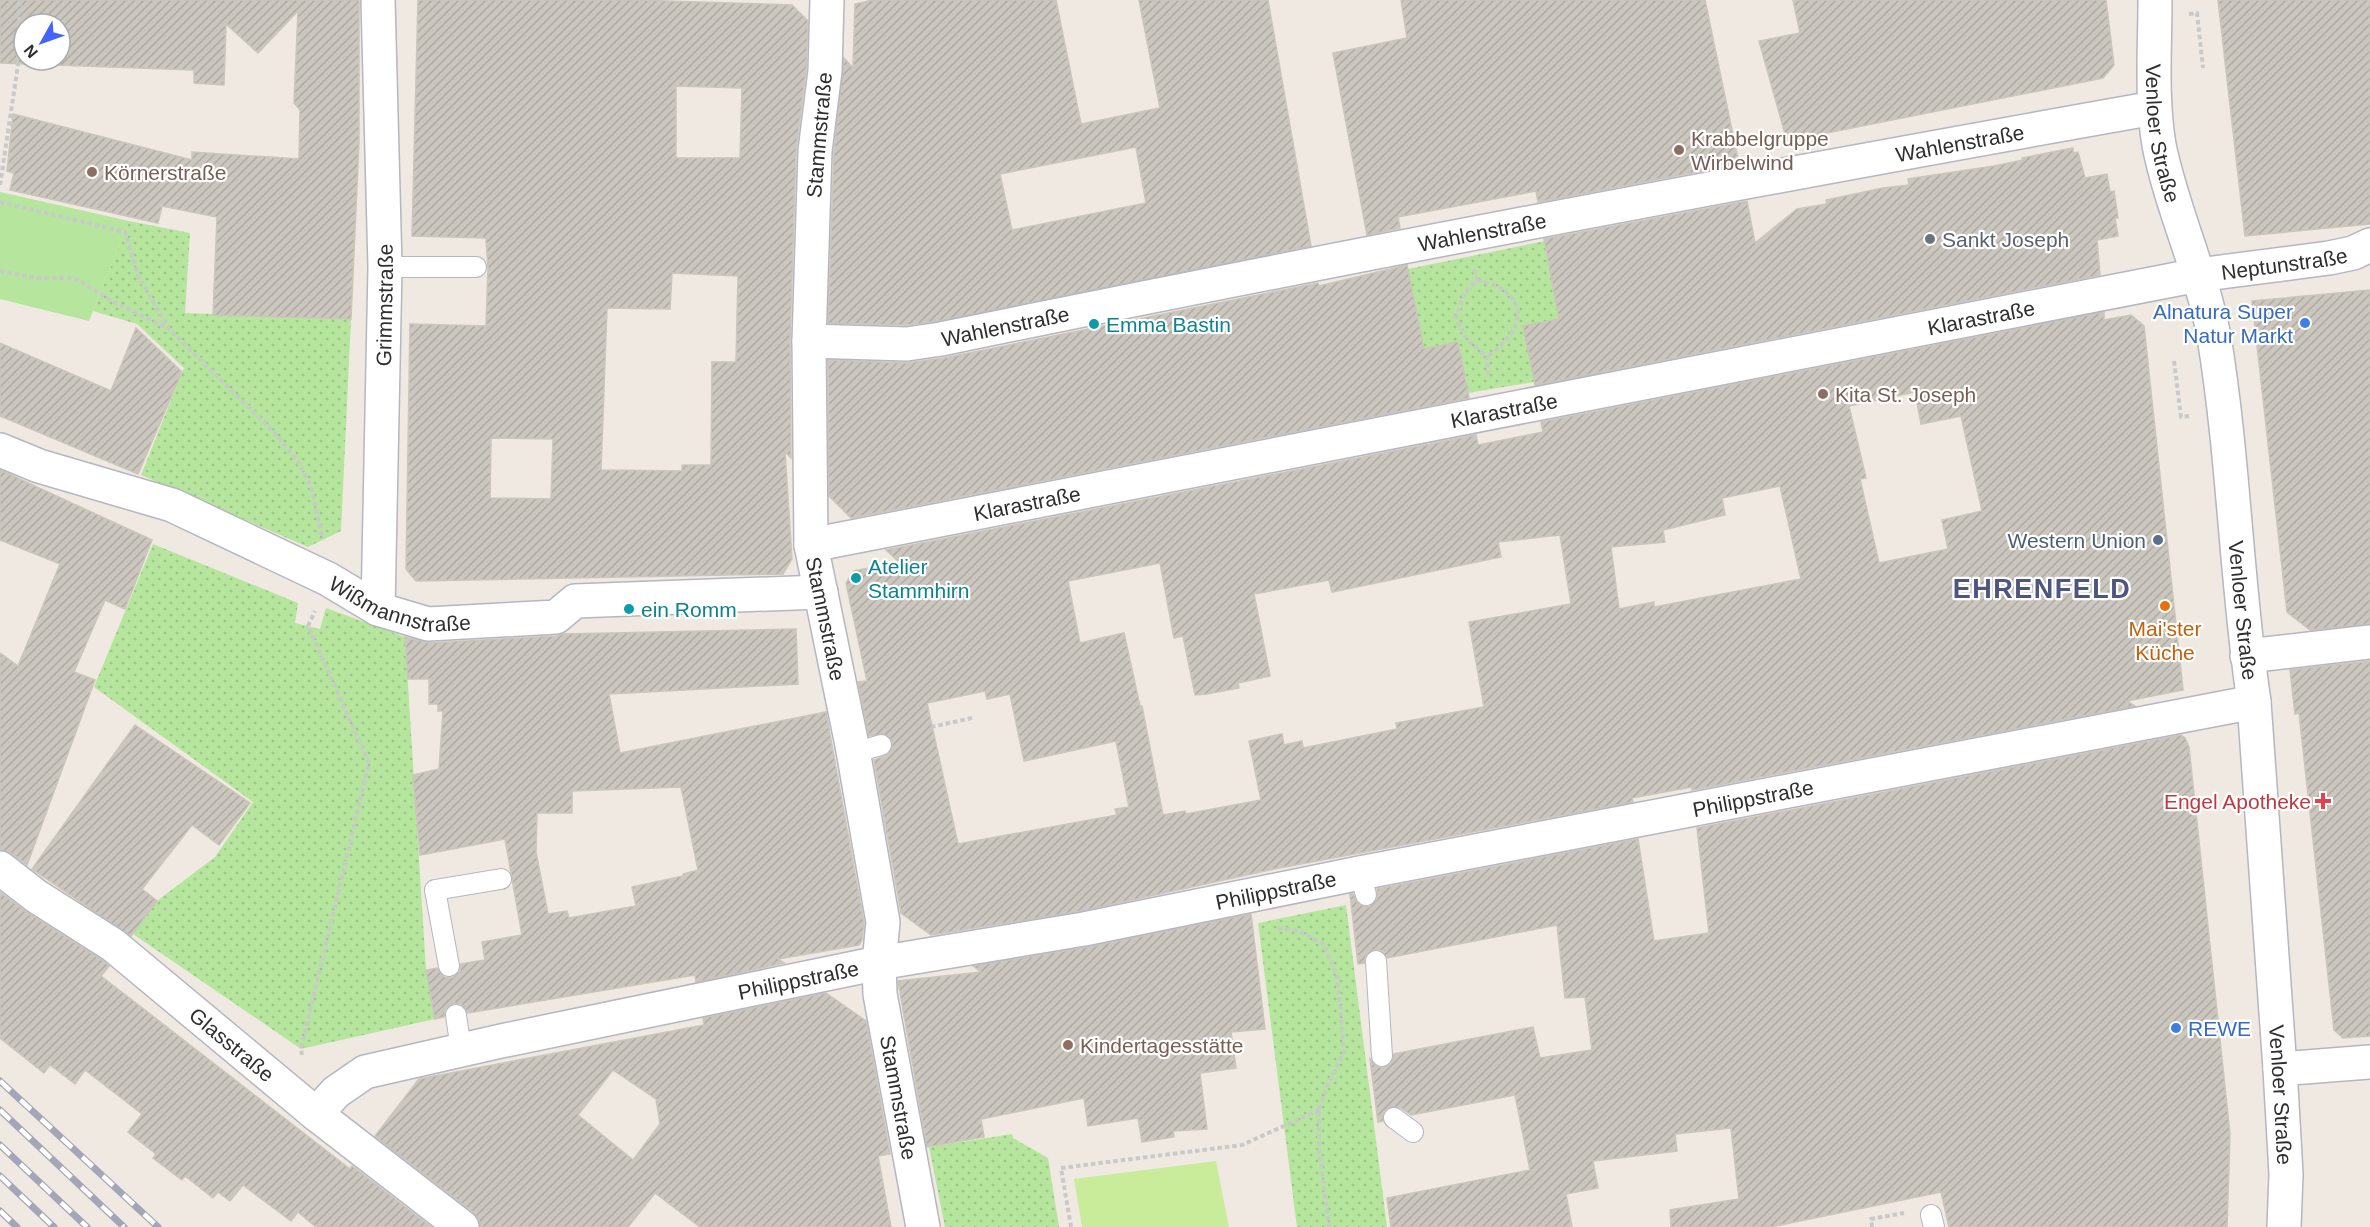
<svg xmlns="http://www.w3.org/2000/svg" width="2370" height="1227" font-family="Arial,sans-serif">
	<defs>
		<pattern id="grass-dots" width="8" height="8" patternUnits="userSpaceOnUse" patternTransform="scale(1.5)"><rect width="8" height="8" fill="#b6e59e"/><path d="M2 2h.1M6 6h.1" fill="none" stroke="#9dc588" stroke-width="1.8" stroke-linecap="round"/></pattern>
		<pattern id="building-hatch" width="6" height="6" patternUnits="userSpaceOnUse" patternTransform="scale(1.5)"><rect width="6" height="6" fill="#cbc7bf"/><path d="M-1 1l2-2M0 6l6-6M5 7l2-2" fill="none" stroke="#afaba4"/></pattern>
	</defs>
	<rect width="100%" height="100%" fill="#efe9e1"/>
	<g fill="url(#grass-dots)">
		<polygon points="129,221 190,233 185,313 351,319 341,531 308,547 141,475 184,368 137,324 93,311"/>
		<polygon points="1545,241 1559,319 1525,326 1534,382 1468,393 1424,350 1408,269"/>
		<polygon points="153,544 298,603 295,623 320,629 326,608 405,637 426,970 435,1019 301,1049 133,934 157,901 215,857 253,802 94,687"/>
		<polygon points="1346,905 1387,1227 1297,1227 1258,923"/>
		<polygon points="1012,1134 1013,1138 1048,1158 1059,1227 945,1227 929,1147"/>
	</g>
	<polygon fill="#b6e59e" points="0,192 129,221 89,321 0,299"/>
	<polygon fill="#c9ec9a" points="1216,1161 1229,1227 1082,1227 1074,1179"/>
	<g fill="url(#building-hatch)" stroke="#cbc5ba" stroke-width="1.5" fill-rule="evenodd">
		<path d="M 0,0 L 359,0 L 359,141 L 351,319 L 213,315 L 217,217 L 162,206 L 158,223 L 10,190 L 14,173 L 7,171 L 13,114 L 192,160 L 192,152 L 299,159 L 300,110 L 294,103 L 298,11 L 258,53 L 226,24 L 224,85 L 194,83 L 194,70 L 0,63 ZM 24,24 L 60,24 L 60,60 L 24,60 Z"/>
		<path d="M 418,0 L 635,0 L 792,5 L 808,21 L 806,70 L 796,150 L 790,341 L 791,458 L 785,452 L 792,559 L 783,574 L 416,581 L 406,569 L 410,324 L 486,326 L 488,268 L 486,238 L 412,236 ZM 676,86 L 742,88 L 740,158 L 676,158 ZM 672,273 L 738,276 L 736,362 L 712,362 L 711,465 L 682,465 L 682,471 L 601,470 L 607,308 L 670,309 ZM 491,438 L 553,439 L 551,499 L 490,498 Z"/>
		<path d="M 873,0 L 1056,0 L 1081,124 L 1160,108 L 1139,0 L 1268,0 L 1311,246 L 938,321 L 906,325 L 828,323 L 834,152 L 844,58 L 853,68 L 855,4 ZM 1136,147 L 1146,203 L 1012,230 L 1000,174 Z"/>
		<polygon points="1401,0 1705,0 1739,164 1538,202 1536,191 1398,217 1400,228 1367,235 1333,53 1407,38"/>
		<polygon points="1793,0 2106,0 2114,65 2103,78 1787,141 1759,41 1800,33"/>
		<polygon points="2218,0 2370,0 2370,224 2245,236"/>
		<polygon points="2073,148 2073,153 2078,152 2085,178 2107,174 2110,192 2114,191 2118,218 2115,218 2118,236 2097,240 2100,275 1535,385 1523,326 1559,319 1544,239 1747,201 1755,243 1797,209 1827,204 1826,200 1883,188 1909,185 1908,179 1994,166 2023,160 2022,158"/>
		<polygon points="1407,265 1424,349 1458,342 1469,398 851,518 829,496 828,360 907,363 944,358 1318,283 1319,286"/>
		<polygon points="2370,290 2370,624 2310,630 2287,612 2252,301"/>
		<path d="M 2104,312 L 2104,320 L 2131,315 L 2144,326 L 2183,690 L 2127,701 L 2135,706 L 1692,790 L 1692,787 L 1632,798 L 1633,802 L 1274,869 L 1081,911 L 931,935 L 901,913 L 874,760 L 889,754 L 893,742 L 884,734 L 869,736 L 858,682 L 867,681 L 846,583 L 854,571 L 899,562 L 886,550 L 1476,435 L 1478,445 L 1543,432 L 1541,422 ZM 1915,392 L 1921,424 L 1961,416 L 1982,511 L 1942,520 L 1948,549 L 1879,563 L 1860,479 L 1866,478 L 1849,406 ZM 1780,486 L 1801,579 L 1654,607 L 1654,602 L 1619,609 L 1611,547 L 1665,542 L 1663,530 L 1725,515 L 1722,498 ZM 1560,535 L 1571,604 L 1469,622 L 1484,707 L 1396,723 L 1397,729 L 1303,748 L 1302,741 L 1284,745 L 1282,734 L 1249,741 L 1261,800 L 1186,814 L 1185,811 L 1163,815 L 1142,706 L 1140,706 L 1124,633 L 1080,643 L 1068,581 L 1160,563 L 1174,638 L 1183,636 L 1195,695 L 1207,694 L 1239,688 L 1238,683 L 1270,676 L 1254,594 L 1329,580 L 1332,592 L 1501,557 L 1498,542 ZM 985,691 L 987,699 L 1010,694 L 1024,761 L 1116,741 L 1129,807 L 1115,809 L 1117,815 L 958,844 L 927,703 Z"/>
		<polygon points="136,328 182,372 138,474 0,416 0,343 111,391"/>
		<polygon points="0,470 152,540 125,609 105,600 74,672 95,680 27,865 11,853 0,850 0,653 18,666 60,564 0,540"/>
		<path d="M 796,629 L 798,684 L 609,694 L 620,753 L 826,712 L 864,923 L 862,940 L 859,945 L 778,959 L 784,963 L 696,982 L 695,975 L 468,1013 L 461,1004 L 454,1003 L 445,1010 L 444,1017 L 435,1019 L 426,970 L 437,968 L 444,977 L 452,978 L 460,971 L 461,964 L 485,960 L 482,942 L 522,935 L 505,839 L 420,855 L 413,775 L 439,769 L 443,711 L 438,711 L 438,704 L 429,704 L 429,679 L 408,679 L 405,637 L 429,643 L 557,636 L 563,634 ZM 681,787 L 698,870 L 683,874 L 683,876 L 632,887 L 636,906 L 569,918 L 567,911 L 548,914 L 536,852 L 537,813 L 572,813 L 572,791 Z"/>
		<polygon points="2370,661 2370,1036 2343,1038 2334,1030 2299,713 2295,714 2290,670"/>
		<polygon points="135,725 250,803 219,845 192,825 142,889 157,901 131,936 32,869"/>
		<polygon points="2181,735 2185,738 2189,747 2230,1134 2227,1227 1949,1227 1941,1192 1770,1227 1671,1227 1670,1210 1739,1199 1731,1128 1675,1134 1677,1151 1593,1161 1598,1188 1566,1194 1572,1227 1391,1227 1387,1198 1530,1170 1515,1095 1411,1115 1401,1108 1390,1107 1384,1111 1383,1121 1378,1122 1370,1059 1376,1066 1383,1068 1392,1062 1394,1054 1533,1027 1540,1058 1592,1050 1585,997 1565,998 1557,925 1387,958 1382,951 1375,949 1366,955 1364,963 1358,964 1350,894 1353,894 1358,904 1369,907 1377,899 1377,889 1638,839 1654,941 1709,933 1697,828"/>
		<polygon points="0,892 26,912 102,960 109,966 101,976 350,1169 352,1166 431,1227 316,1227 298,1212 291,1221 243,1185 230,1201 218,1192 213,1198 185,1176 182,1180 153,1158 156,1154 128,1132 142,1114 85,1070 75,1084 50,1065 44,1073 0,1038"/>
		<polygon points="1251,914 1265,1029 1231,1032 1236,1068 1200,1073 1207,1129 1173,1131 1174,1137 1142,1142 1138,1118 1088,1126 1084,1098 981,1119 984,1137 927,1147 898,981 981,972 973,966 1088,947"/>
		<path d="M 826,993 L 866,1021 L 890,1154 L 878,1156 L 891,1227 L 700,1227 L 655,1193 L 628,1227 L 480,1227 L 479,1219 L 473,1212 L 375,1136 L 419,1079 L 704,1025 L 703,1018 ZM 613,1070 L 656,1099 L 660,1124 L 633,1160 L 578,1115 Z"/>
	</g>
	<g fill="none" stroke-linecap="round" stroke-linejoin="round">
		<defs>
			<g id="lane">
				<polyline points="385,267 476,267"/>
				<polyline points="853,753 881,745"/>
				<polyline points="1360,873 1366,895"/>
				<polyline points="1376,961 1382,1056"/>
				<polyline points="449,966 435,890 501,879"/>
				<polyline points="456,1015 461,1050"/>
				<polyline points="1394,1118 1413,1132"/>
				<polyline points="1931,1215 1934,1227"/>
			</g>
			<g id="street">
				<path id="s1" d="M 827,0 L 825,71 L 815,151 L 809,341 L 811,545 L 852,745 L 883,922 L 879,963 L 880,994 L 923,1227"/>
				<path id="s2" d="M 2155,0 C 2155,48 2151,97 2159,145 C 2172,210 2202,271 2214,337 C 2234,458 2236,581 2254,702 L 2280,1069 L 2286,1174 L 2284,1227"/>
				<path id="s3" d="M 809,341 L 907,344 L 941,339 C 1344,256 1749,180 2154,108"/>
				<path id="s4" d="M 0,450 L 39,466 L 172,505 L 328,579 L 378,609 L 428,624 L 556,617 L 575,601 L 821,592"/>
				<path id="s5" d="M 811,545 L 2198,275 L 2329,258 L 2353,253 L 2370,245"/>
				<path id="s6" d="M 378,609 L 385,267 L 378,0"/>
				<polyline points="2247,656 2370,642"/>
				<path id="s7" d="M 0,868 L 36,896 L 113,945 L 316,1114 L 462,1227"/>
				<polyline points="2280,1069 2370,1062"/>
				<path id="s8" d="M 316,1114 L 336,1092 L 365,1072 L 501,1041 L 879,963 L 1084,929 L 1360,873 L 2254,702"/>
			</g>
		</defs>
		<use href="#lane" stroke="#b4b7c1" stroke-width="22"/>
		<use href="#street" stroke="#b4b7c1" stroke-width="36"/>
		<g stroke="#c9c9c9" stroke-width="4" stroke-dasharray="4.5 3" stroke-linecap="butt">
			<polyline points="2189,14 2197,13 2203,68"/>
			<polyline points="0,185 18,65 20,0"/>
			<polyline points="0,202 125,232 139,278 169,329 273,431 297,460 311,486 322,537"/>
			<polyline points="1474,269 1477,280 1465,292 1456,317 1465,337 1487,357 1489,378"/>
			<polyline points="0,271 37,278 70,278 78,280 110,300 169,329"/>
			<path d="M 1477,280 C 1484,282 1493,284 1500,288 C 1536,310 1510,340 1487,357"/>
			<polyline points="2174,361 2181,417 2189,416"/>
			<polyline points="931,727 972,718"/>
			<polyline points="1278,928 1299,931 1323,944 1337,975 1344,1052 1328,1084 1319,1110 1319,1149 1329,1227"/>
			<polyline points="302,1055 301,1049 369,763 308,626 315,611"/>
			<polyline points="1071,1227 1061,1168 1242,1145 1319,1110"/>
			<polyline points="1872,1227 1871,1219 1904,1213"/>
		</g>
		<use href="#lane" stroke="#fff" stroke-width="20"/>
		<use href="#street" stroke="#fff" stroke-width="33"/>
		<defs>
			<g id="rail">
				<polyline points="0,1081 158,1227"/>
				<polyline points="0,1110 124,1227"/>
				<polyline points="0,1145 87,1227"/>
				<polyline points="0,1176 54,1227"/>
				<polyline points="0,1211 17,1227"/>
			</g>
		</defs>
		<use href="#rail" stroke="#a3a6b8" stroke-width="7"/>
		<use href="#rail" stroke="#fff" stroke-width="4.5" stroke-dasharray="14" stroke-linecap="butt"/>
	</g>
	<g fill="#8d6e63" stroke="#fff" stroke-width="2">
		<circle cx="1679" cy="150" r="6"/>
		<circle cx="92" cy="172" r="6"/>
		<circle cx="1823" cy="394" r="6"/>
		<circle cx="1068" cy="1045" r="6"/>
	</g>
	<circle fill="#6b7280" stroke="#fff" stroke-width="2" cx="1930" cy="239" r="6"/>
	<g fill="#3f7fe0" stroke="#fff" stroke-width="2">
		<circle cx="2305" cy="323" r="6"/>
		<circle cx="2176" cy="1028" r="6"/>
	</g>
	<g fill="#0f9aa8" stroke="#fff" stroke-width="2">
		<circle cx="1094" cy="324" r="6"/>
		<circle cx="856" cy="578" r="6"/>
		<circle cx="629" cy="609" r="6"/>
	</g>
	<circle fill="#5c6f8a" stroke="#fff" stroke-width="2" cx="2158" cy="540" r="6"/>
	<circle fill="#e8710a" stroke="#fff" stroke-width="2" cx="2165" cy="606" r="6"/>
	<path fill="#e0444e" stroke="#fff" stroke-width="2" d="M2320 792h6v6h6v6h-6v6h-6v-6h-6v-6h6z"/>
	<g text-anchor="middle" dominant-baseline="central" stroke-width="4.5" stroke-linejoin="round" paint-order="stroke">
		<g font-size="21" fill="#2e2e2e" stroke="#fff">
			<text stroke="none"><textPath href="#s2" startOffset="134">Venloer Straße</textPath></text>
			<text transform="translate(819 135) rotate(-85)">Stammstraße</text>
			<text stroke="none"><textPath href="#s3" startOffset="1170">Wahlenstraße</textPath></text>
			<text stroke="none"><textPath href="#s3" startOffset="684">Wahlenstraße</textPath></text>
			<text stroke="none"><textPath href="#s5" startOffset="1500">Neptunstraße</textPath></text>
			<text stroke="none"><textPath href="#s6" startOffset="304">Grimmstraße</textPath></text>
			<text stroke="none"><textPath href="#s5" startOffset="1192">Klarastraße</textPath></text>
			<text stroke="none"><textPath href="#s3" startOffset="198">Wahlenstraße</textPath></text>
			<text stroke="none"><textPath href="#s5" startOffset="706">Klarastraße</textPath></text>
			<text stroke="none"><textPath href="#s5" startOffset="220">Klarastraße</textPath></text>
			<text stroke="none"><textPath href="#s4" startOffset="432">Wißmannstraße</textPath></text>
			<text stroke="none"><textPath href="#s2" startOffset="620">Venloer Straße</textPath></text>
			<text stroke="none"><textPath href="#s1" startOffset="621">Stammstraße</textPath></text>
			<text stroke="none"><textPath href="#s8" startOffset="1480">Philippstraße</textPath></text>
			<text stroke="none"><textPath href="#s8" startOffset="994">Philippstraße</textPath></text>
			<text stroke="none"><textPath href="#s8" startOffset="508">Philippstraße</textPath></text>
			<text stroke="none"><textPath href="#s7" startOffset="292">Glasstraße</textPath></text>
			<text stroke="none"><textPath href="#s2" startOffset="1106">Venloer Straße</textPath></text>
			<text stroke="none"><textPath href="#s1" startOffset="1107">Stammstraße</textPath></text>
		</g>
		<g font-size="21" fill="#785e54" stroke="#fff" text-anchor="start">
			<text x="1691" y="138">Krabbelgruppe<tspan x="1691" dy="24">Wirbelwind</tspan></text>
			<text x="104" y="172">Körnerstraße</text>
			<text x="1835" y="394">Kita St. Joseph</text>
			<text x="1080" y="1045">Kindertagesstätte</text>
		</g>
		<g font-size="21" fill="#5b616d" stroke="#fff" text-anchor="start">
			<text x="1942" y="239">Sankt Joseph</text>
		</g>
		<g font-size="21" fill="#366cbe" stroke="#fff" text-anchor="end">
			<text x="2293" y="311">Alnatura Super<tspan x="2293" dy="24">Natur Markt</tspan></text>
			<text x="2188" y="1028" text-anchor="start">REWE</text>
		</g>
		<g font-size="21" fill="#0d838f" stroke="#fff" text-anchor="start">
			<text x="1106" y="324">Emma Bastin</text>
			<text x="868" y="566">Atelier<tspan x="868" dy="24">Stammhirn</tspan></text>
			<text x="641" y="609">ein Romm</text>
		</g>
		<g font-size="21" fill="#4e5e75" stroke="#fff" text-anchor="end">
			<text x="2146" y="540">Western Union</text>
		</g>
		<g font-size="21" fill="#c56008" stroke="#fff">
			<text x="2165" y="628">Mai'ster<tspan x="2165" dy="24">Küche</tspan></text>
		</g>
		<g font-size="21" fill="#be3a42" stroke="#fff" text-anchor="end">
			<text x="2311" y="801">Engel Apotheke</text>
		</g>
		<g font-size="27" font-weight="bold" letter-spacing="1.5" fill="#4d5680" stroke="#fff">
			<text x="2042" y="589">EHRENFELD</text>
		</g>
	</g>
	<g transform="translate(42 42) rotate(230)"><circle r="28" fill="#ffffff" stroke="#ababab" stroke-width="1.5"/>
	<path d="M0-4.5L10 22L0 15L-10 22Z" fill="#4264fb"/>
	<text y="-9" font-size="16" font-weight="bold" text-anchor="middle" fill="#2e2e2e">N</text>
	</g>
</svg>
